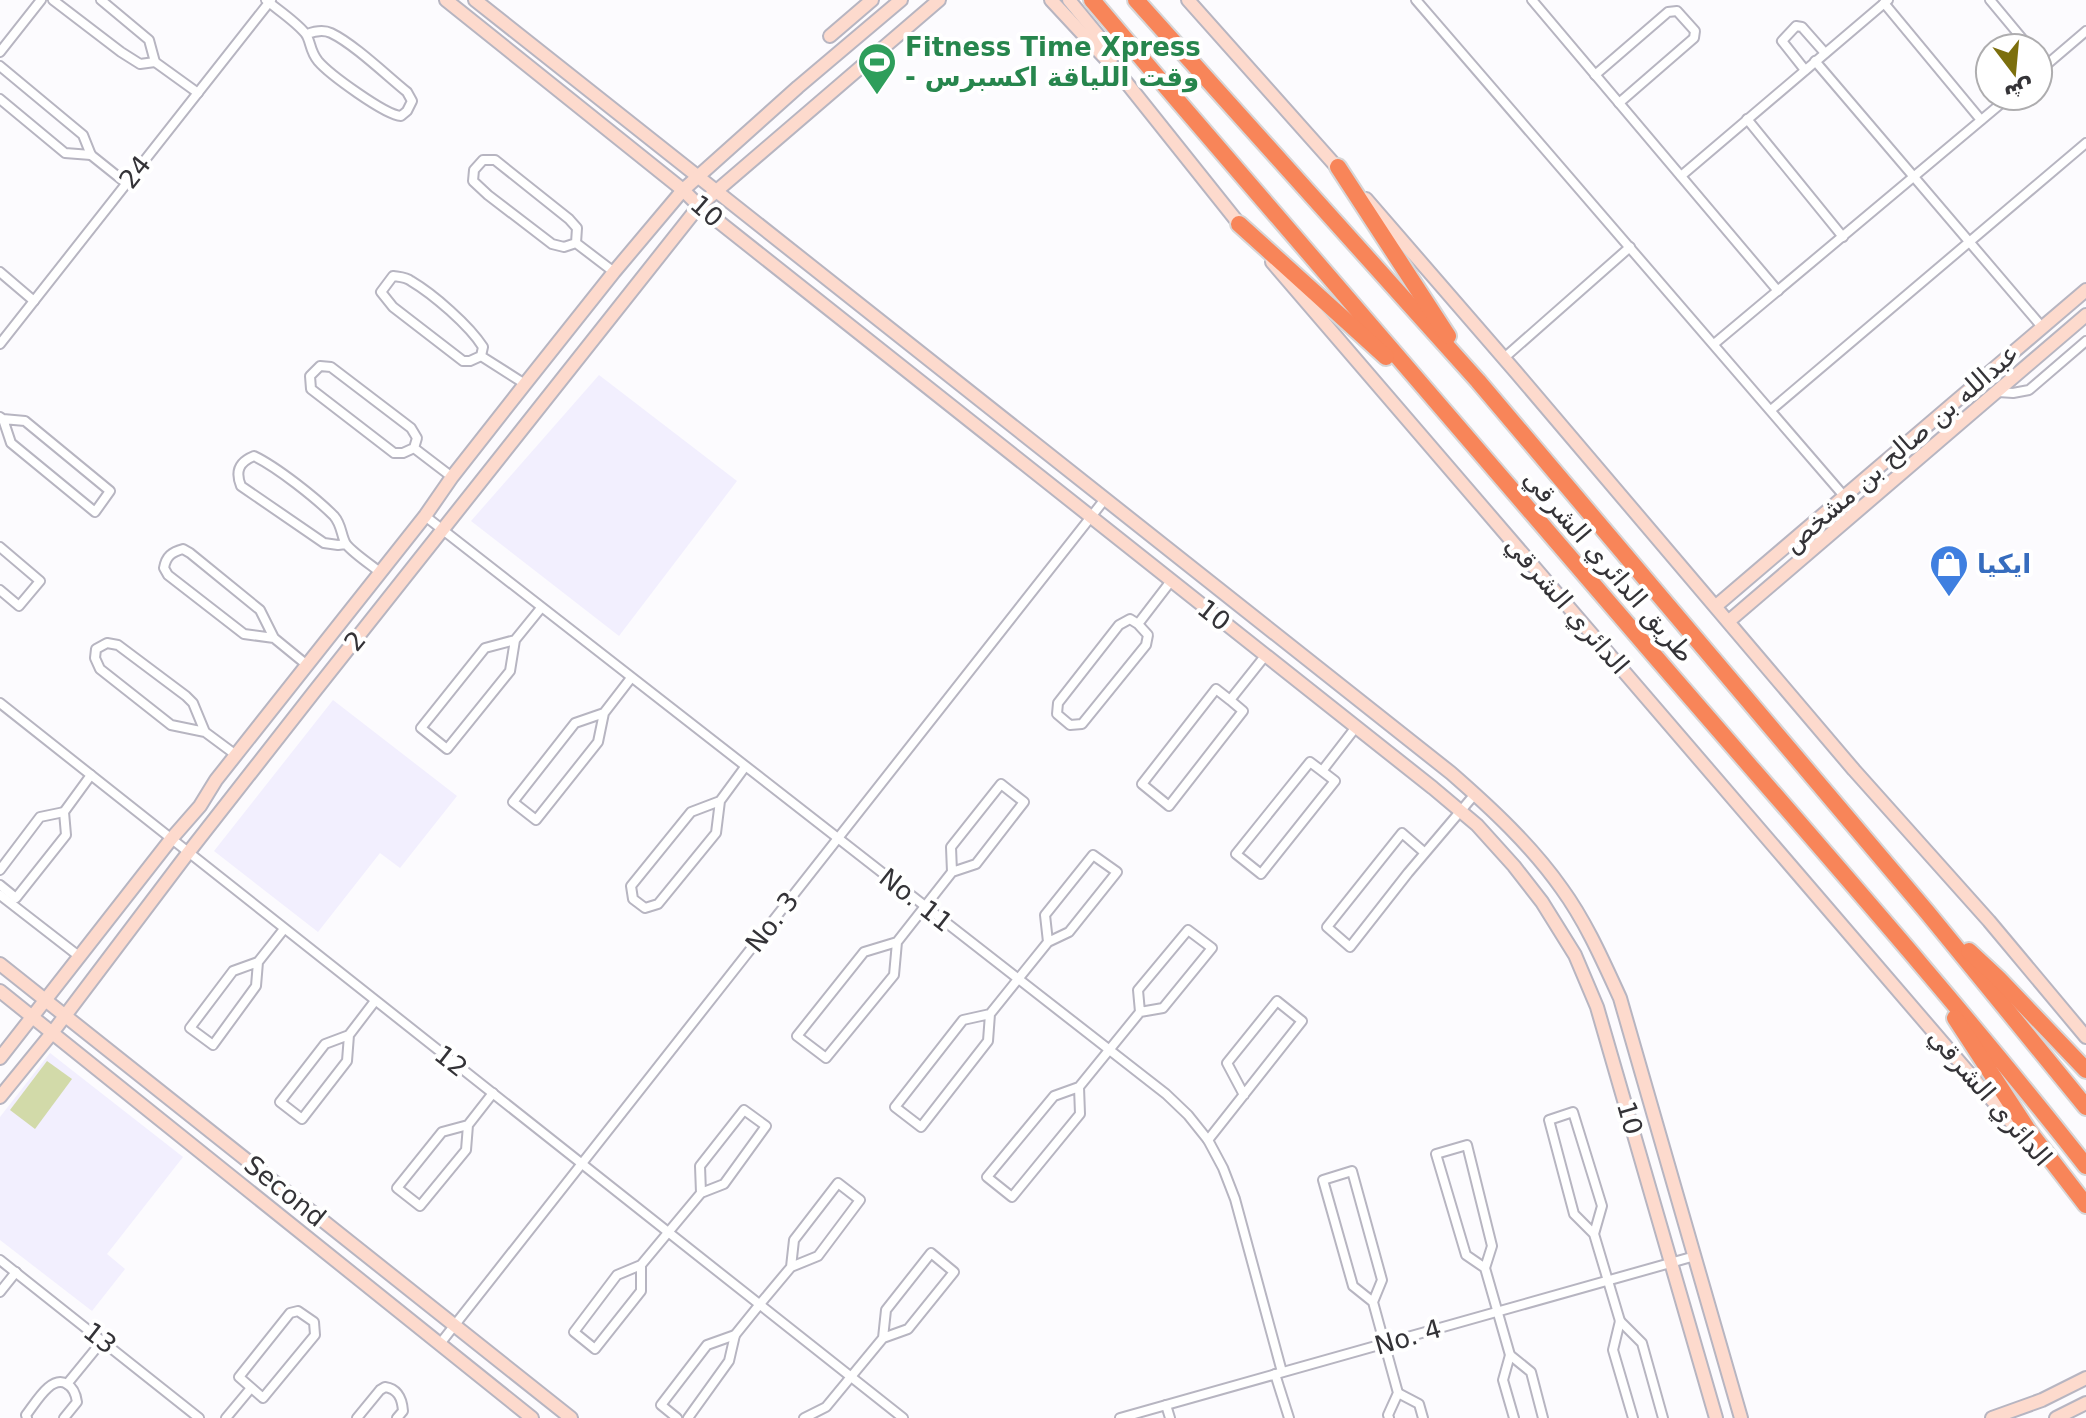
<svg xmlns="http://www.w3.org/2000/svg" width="2086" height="1418" font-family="'DejaVu Sans',Vazirmatn,sans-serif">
	<rect width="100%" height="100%" fill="#fcfbfe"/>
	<g fill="#f2effe">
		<polygon points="599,375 737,481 619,636 471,521"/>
		<polygon points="333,700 457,796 400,868 380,853 318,932 214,851"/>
		<polygon points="50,1053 183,1157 107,1254 125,1269 92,1311 0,1240 0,1117"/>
	</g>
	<polygon fill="#d2daa9" points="47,1061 72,1079 35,1129 10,1110"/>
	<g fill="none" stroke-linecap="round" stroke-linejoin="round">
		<defs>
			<g id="street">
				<polyline points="53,0 121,52 140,64 155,62"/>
				<polyline points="101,0 149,40 155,62 198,93"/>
				<path d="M 266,0 C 278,10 295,21 305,33 C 311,40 309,50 318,61 C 329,74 385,115 401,116 L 407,111 L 412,101 L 407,92 C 386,75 354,44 331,33 C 323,29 315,31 307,34"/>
				<polyline points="1416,0 1844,496"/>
				<polyline points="1532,0 1778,291"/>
				<polyline points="1990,0 2030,48"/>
				<polyline points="1884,3 1981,120"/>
				<polyline points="0,52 41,0"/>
				<polyline points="1815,61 2042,327"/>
				<polyline points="0,66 83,135 91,155 126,183"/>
				<polyline points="1805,70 1782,41 1796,26 1802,27 1825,53"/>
				<polyline points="2038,72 2086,31"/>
				<polyline points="1595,75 1668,12 1677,11 1695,31 1694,38 1619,103"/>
				<polyline points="0,99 65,153 91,155"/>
				<polyline points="1747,119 1843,237"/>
				<polyline points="1681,176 1888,0"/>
				<polyline points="576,243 564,247 552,244 488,195 473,181 474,170 483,160 495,160 569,219 577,228 576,243 614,272"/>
				<polyline points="0,272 34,301"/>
				<polyline points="0,344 271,0"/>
				<polyline points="1714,344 2010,96"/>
				<path d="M 481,356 L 470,361 L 463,361 L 393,307 L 381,292 L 393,276 C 399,277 406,277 411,281 C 433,294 469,325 483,347 L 481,356 L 525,384"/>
				<polyline points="1504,358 1630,247"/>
				<polyline points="1998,392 2013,393 2029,390 2086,341"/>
				<polyline points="1771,410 2086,143"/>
				<polyline points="0,417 3,419 25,421 110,491 95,512 11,443 3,419"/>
				<polyline points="414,448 403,453 394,453 311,389 310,376 320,366 331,367 411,428 417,438 414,448 452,477"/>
				<polyline points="425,516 1166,1094 1188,1115 1208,1140 1223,1168 1235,1199 1282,1372"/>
				<path d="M 346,544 L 338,545 L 324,543 L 241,486 C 235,471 239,462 254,456 C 277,467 316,498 334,516 C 342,525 341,536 346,544 C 353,553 371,565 380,572"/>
				<polyline points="0,547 40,581 19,606 0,590"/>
				<polyline points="1138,624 1148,635 1146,645 1082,724 1070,725 1057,714 1058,703 1119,625 1130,619 1138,624 1171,581"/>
				<path d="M 274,638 L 244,634 L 168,575 L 164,568 C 166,556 172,552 183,549 L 190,553 L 260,610 L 274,638 L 307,665"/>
				<polyline points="515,640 485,648 421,728 447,749 510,671 515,640 541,608"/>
				<polyline points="1230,700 1243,711 1169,806 1142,784 1216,689 1230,700 1265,656"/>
				<polyline points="0,703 903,1418"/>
				<polyline points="604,713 575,723 513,802 536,820 598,742 604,713 631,678"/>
				<polyline points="205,732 171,725 100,669 95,658 96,649 107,643 118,645 186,696 193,703 205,732 236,755"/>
				<polyline points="1322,771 1335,781 1261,874 1236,854 1310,762 1322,771 1356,727"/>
				<polyline points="720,801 691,812 631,886 633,899 645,908 658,904 716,833 720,801 745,767"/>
				<polyline points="1425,853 1402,833 1327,927 1350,947 1408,873 1475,794"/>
				<polyline points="0,870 40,817 64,812"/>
				<polyline points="0,885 16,898 66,835 64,812 91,775"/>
				<polyline points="0,895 80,957"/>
				<polyline points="897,942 864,952 797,1036 826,1058 894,975 897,942 952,872 976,864 1024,802 1001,784 951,847 952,872"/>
				<polyline points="258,962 233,971 190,1028 213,1045 256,986 258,962 284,929"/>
				<polyline points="990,1014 963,1020 895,1107 921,1127 988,1041 990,1014 1048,942 1069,932 1117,872 1093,855 1045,915 1048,942"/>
				<polyline points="349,1035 325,1044 280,1102 302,1119 347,1061 349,1035 375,1001"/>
				<polyline points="1079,1087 1054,1096 987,1177 1012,1197 1080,1114 1079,1087 1140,1012 1163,1008 1212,948 1188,930 1138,990 1140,1012"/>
				<polyline points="468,1125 442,1132 397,1188 420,1206 466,1150 468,1125 493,1093"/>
				<polyline points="1208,1140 1302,1021 1277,1001 1227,1063 1244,1095"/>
				<polyline points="1594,1234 1602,1206 1573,1112 1549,1120 1574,1214 1594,1234 1620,1321 1613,1350 1633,1418"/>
				<polyline points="0,1260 199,1418"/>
				<polyline points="641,1265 641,1291 595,1349 574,1332 617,1275 641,1265 701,1193 724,1184 766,1126 744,1110 700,1166 701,1193"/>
				<polyline points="1485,1268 1466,1255 1436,1154 1467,1145 1492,1246 1485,1268 1510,1355 1531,1372 1543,1418"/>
				<polyline points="0,1292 16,1272"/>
				<polyline points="1373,1302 1353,1286 1323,1180 1352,1171 1382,1280 1373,1302 1398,1393 1388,1415 1389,1418"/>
				<polygon points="298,1311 314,1322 315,1335 263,1398 239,1377 290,1313"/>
				<polyline points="1620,1321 1642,1343 1663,1418"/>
				<polyline points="439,1345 1105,499"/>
				<polyline points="1510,1355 1503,1380 1514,1418"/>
				<polyline points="1275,1374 1289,1418"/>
				<polyline points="67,1384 103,1340"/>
				<polyline points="1398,1393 1419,1404 1423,1418"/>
				<polyline points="1166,1405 1170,1418"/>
				<path d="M 27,1418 L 26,1415 C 35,1404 51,1374 67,1384 C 74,1388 76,1395 77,1402 L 64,1418"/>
				<polyline points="226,1418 251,1388"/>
				<path d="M 357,1418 L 380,1390 L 385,1387 C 398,1389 402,1398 403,1411 L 397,1418"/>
				<polyline points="677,1418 661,1405 707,1345 735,1335"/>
				<polyline points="688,1418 729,1361 735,1335 760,1304 791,1267 818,1256 860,1200 838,1183 794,1240 791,1267"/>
				<polyline points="804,1418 826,1407 883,1338 908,1329 954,1272 931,1253 886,1310 883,1338"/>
				<polyline points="1120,1418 1695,1256"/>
			</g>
			<g id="secondary">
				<polyline points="446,0 683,190 699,206 1433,788 1477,825 1514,866 1542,902 1575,955 1597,1007 1716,1418"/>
				<path d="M 475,0 L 1451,773 C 1491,808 1531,845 1562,889 C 1586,922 1603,961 1620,998 L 1741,1418"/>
				<polyline points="1051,0 1118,72 1244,230"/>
				<polyline points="1069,0 1102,40 1111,59"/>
				<polyline points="1188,0 1343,174"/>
				<polyline points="830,36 872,0"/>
				<polyline points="1366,199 1515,371 1854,770 1989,921 2086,1037"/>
				<polyline points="1272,262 2029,1143"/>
				<polyline points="1716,606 2086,290"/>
				<polyline points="1729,621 2086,315"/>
				<polyline points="0,964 571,1418"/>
				<polyline points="0,991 532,1418"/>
				<polyline points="0,1058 172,838 200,806 216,780 425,516 452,477 525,384 614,272 683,190 798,87 901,0"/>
				<polyline points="0,1097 52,1033 188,853 314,692 699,206 939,0"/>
				<polyline points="1992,1418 2042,1400 2086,1378"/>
				<polyline points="2056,1418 2086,1403"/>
			</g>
			<g id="highway">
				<path d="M 1092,0 C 1280,221 1469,441 1659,661 C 1803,828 1950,993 2086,1166"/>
				<polyline points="1136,0 1478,381 1927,912 2086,1107"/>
				<polyline points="1338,167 1448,336"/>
				<polyline points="1239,224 1386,357"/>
				<polyline points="1969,951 1998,978 2086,1070"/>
				<polyline points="1955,1018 2028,1130 2086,1205"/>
			</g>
		</defs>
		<use href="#street" stroke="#b7b5c1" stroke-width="12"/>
		<use href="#secondary" stroke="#b7b5c1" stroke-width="16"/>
		<use href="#highway" stroke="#d6d6d7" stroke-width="20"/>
		<use href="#street" stroke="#fff" stroke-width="8"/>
		<use href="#secondary" stroke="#fddacd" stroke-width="12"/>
		<use href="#highway" stroke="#f88559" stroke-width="16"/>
	</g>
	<defs>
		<symbol id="stadium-pin" viewBox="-11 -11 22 30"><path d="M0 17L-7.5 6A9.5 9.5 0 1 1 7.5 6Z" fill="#2e9e5b" stroke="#fff"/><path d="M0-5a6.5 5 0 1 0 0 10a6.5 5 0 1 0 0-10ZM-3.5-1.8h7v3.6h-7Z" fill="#fff"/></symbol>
		<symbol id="shop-pin" viewBox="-11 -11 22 30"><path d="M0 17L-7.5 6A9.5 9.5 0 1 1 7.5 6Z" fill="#3f7fe0" stroke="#fff"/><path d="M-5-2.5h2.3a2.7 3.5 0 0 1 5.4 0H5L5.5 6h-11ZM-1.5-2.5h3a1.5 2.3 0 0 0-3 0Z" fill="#fff"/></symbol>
	</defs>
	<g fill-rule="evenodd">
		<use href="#stadium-pin" x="855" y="40" width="44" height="60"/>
		<use href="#shop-pin" x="1927" y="542" width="44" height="60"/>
	</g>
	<g text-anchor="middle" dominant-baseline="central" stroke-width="8" stroke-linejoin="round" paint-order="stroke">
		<g font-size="26" font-weight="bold" fill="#27864d" stroke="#fff" text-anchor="start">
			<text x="905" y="47">Fitness Time Xpress<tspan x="905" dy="30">- وقت اللياقة اكسبرس</tspan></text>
		</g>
		<g font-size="26" fill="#343337" stroke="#fff">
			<text transform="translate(135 172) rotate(-52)">24</text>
			<text transform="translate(707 211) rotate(41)">10</text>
			<text transform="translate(1901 448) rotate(-41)">عبدالله بن صالح بن مشخص</text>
			<text transform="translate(1609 566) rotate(49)">طريق الدائري الشرقي</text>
			<text transform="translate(1567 605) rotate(49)">الدائري الشرقي</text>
			<text transform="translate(1214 615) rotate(38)">10</text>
			<text transform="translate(355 641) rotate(-51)">2</text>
			<text transform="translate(916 900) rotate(38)">No. 11</text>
			<text transform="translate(772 922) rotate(-52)">No. 3</text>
			<text transform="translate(451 1061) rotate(38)">12</text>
			<text transform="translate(1990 1097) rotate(49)">الدائري الشرقي</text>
			<text transform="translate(1630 1118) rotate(74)">10</text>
			<text transform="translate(285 1191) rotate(39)">Second</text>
			<text transform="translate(1408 1337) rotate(-16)">No. 4</text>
			<text transform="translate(100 1338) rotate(38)">13</text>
		</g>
		<g font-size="26" font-weight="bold" fill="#366cbe" stroke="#fff" text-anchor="start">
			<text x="1977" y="564">ايكيا</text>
		</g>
	</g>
	<g transform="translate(2014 72) rotate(164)"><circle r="38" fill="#ffffff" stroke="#aeadaf" stroke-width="2"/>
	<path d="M0-6L14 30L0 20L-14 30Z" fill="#7c6f0d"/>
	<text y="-12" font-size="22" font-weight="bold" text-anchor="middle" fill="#343337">ش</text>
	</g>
</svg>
